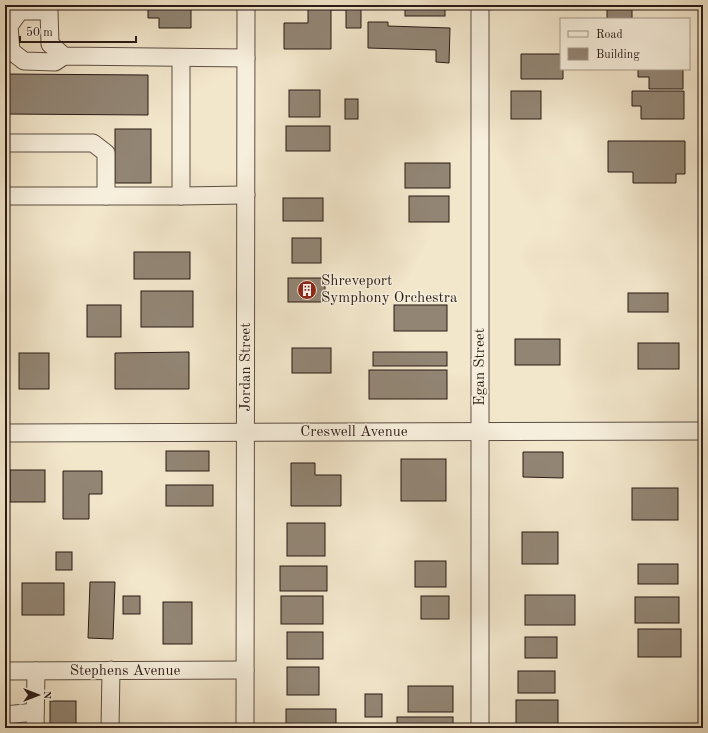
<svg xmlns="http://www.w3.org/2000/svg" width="708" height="733" font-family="'Old Standard TT',serif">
	<rect width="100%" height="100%" fill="#f2e6cb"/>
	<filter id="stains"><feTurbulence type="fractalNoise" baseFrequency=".005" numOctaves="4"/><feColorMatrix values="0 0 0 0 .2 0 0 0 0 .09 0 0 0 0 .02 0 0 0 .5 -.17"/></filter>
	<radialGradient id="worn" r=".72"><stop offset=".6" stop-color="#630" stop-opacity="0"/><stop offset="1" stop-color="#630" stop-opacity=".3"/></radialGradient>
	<g fill="#928574" stroke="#2b1b15">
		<polygon points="148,5 191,5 191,28 159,28 159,18 148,18"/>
		<polygon points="308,5 361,5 361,28 346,28 346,10 331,10 331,49 284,49 284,23 308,23"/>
		<rect x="405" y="5" width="40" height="11"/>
		<rect x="607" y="5" width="25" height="14"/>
		<polygon points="368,22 388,22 388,26 450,28 449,63 436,62 436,50 368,48"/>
		<polygon points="521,54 561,54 561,69 563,69 563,79 521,79"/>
		<polygon points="638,69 683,69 683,89 649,89 649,77 638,77"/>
		<polygon points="5,74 148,75 148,115 5,114"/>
		<rect x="289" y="90" width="31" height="27"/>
		<rect x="511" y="91" width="30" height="28"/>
		<polygon points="632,91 684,91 684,119 641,119 641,106 632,106"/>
		<rect x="345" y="99" width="13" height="20"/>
		<rect x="286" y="126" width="44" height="25"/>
		<rect x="115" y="129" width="36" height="54"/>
		<polygon points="608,141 685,141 685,174 676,174 676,183 633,183 633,172 608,172"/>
		<rect x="405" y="163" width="45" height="25"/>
		<rect x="409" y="196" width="40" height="26"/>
		<rect x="283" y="198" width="40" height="23"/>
		<rect x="292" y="238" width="29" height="25"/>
		<rect x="134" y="252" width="56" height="27"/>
		<rect x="288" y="278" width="37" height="24"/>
		<rect x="141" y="291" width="52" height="36"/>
		<rect x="628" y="293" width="40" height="19"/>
		<rect x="87" y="305" width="34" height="32"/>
		<rect x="394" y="305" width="53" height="26"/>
		<rect x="515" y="339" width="45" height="26"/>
		<rect x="638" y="343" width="41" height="26"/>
		<rect x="292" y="348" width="39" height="25"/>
		<polygon points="189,352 189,389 115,389 115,353"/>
		<rect x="373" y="352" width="74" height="14"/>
		<rect x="19" y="353" width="30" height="36"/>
		<rect x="369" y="370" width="78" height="29"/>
		<rect x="166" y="451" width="43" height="20"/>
		<polygon points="523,452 563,452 563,478 523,477"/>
		<rect x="401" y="459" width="45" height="42"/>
		<polygon points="291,463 315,463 315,475 341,475 341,506 291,506"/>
		<rect x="10" y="470" width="35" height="32"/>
		<polygon points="63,471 102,471 102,494 89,494 89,519 63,519"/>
		<rect x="166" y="485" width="47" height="21"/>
		<rect x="632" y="488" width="46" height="32"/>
		<rect x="287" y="523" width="38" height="33"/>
		<rect x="522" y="532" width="36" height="32"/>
		<rect x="56" y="552" width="16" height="18"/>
		<rect x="415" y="561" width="31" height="26"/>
		<rect x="638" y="564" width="40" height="20"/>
		<rect x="280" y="566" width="47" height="25"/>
		<polygon points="90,582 115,582 113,639 88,638"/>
		<rect x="22" y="583" width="42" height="32"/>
		<rect x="525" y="595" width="50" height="30"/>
		<rect x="123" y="596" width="17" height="18"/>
		<rect x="281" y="596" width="42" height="28"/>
		<rect x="421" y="596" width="28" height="23"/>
		<rect x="635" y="597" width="44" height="26"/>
		<rect x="163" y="602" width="29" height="42"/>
		<rect x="638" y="629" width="43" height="28"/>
		<rect x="287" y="632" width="36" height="27"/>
		<rect x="525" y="637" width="32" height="21"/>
		<rect x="287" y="667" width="32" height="28"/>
		<rect x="518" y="671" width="37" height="22"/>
		<rect x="408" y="686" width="45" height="26"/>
		<rect x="365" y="694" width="17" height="23"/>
		<rect x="516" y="700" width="42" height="24"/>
		<rect x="50" y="701" width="26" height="27"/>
		<rect x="286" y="709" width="50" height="19"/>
		<rect x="397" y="717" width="56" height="11"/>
	</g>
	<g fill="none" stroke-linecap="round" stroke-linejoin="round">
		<defs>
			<g id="minor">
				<polyline points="64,56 55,62 24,61 11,51 9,26 20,11 49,11 50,44 64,56 246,58"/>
				<polyline points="5,143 93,143 106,153 106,196"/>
				<polyline points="5,196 181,196 181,58"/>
				<polyline points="181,196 246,195"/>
				<polyline points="5,433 703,431"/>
				<polyline points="5,671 245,670"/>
				<polyline points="5,715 35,712"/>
				<polyline points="35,728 36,671"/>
				<polyline points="110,728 111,670"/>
				<polyline points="245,728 246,5"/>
				<polyline points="480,728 480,5"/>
			</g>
		</defs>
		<use href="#minor" stroke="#5d4e42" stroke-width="19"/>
		<use href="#minor" stroke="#f7efdd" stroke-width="17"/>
	</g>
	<defs>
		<symbol id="building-disc" viewBox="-11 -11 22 22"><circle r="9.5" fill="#8f2418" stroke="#f7efdd"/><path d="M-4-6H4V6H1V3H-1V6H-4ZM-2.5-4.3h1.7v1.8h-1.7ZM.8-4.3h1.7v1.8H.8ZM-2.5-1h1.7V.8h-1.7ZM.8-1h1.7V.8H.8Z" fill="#fff"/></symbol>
	</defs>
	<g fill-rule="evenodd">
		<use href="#building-disc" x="296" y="279" width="22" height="22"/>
	</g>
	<g text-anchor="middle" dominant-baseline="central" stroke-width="3" stroke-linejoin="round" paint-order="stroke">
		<g font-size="15" fill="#2b1b15" stroke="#f7efdd" text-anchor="start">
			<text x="321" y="281">Shreveport<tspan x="321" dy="17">Symphony Orchestra</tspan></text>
		</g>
		<g font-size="15" fill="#2b1b15" stroke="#f7efdd">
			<text transform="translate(246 367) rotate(-90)">Jordan Street</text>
			<text transform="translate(480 367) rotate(-90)">Egan Street</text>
			<text x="354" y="432">Creswell Avenue</text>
			<text x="125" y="671">Stephens Avenue</text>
		</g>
	</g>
	<rect width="708" height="733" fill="none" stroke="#f2e6cb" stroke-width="20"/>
	<rect x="6" y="6" width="696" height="721" fill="none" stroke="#2b1b15" stroke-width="2"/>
	<rect x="10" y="10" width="688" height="713" fill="none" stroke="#2b1b15"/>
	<rect x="560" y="18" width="130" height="52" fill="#f7efdd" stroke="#a59a8d"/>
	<rect x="568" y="31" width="20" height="6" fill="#f7efdd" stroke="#a59a8d"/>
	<text x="596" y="38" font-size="12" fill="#2b1b15">Road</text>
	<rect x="568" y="48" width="20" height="12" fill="#928574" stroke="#a59a8d"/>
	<text x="596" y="58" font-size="12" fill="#2b1b15">Building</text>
	<g transform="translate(38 695) rotate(90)" stroke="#f7efdd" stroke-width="3" paint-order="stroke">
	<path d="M0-3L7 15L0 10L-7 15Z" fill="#2b1b15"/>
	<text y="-6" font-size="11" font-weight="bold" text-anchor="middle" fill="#2b1b15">N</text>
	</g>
	<path d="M20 36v6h116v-6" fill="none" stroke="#2b1b15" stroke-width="2"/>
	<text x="26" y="36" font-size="12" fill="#2b1b15" stroke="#f7efdd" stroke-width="3" paint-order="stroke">50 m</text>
	<rect width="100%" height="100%" filter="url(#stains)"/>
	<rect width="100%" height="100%" fill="url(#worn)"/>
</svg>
